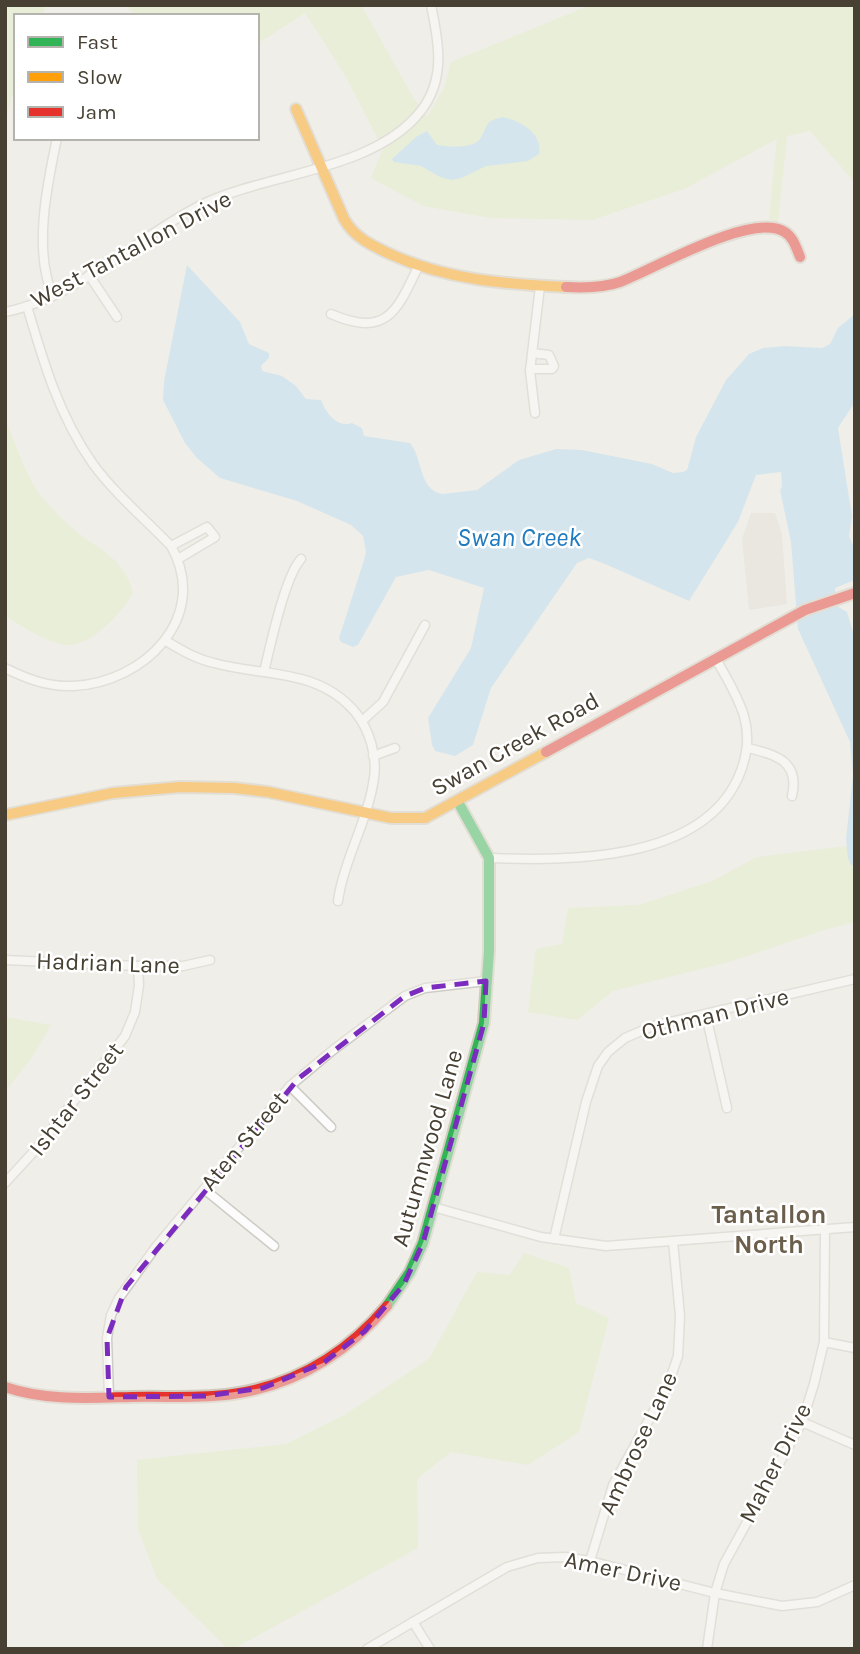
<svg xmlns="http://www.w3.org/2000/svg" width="860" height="1654" font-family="Karla,sans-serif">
	<rect width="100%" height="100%" fill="#f0eee8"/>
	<g fill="#ddedc5">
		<polygon points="5,5 46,5 42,16 16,16 16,79 5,124"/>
		<polygon points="125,5 361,5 413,97 427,117 444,88 451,62 591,5 855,5 855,183 810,131 787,136 778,222 769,219 777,139 684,189 592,220 491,218 423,206 371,178 383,149 345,75 305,13 257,44 257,16 136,16"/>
		<path d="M 5,417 C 13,439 27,478 41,496 C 50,507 61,518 72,528 C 97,550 124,556 133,593 C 122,613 87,652 60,644 C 41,639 22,626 5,616 Z"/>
		<polygon points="847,846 851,865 855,866 855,922 824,930 729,962 613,991 577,1020 528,1012 536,949 562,944 568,908 639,905 712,881 757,857"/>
		<polygon points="5,1017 51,1025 33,1056 5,1092"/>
		<polygon points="524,1253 569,1268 576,1303 609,1318 579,1432 528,1465 451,1452 417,1479 418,1548 233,1649 228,1649 157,1579 138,1528 137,1460 287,1444 343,1416 429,1359 477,1272 510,1275"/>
	</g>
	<polygon fill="#dfddd8" points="751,513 775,513 782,534 787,604 749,610 742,539"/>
	<g fill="#b4daf3">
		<path d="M 503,117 C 520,121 543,133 539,154 L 528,161 L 486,166 L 462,178 L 451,180 L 440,177 L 421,166 L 394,162 L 392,159 L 416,137 L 427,131 L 437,145 C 447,147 473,149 480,139 C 489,125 484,121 503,117 Z"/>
		<path d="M 187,265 L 240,322 L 249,344 L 269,353 L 269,358 L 261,366 L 262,371 L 282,376 L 296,386 L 306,399 L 321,400 C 326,413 337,428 352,423 L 362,428 L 364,436 L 410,443 C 423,458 418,489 442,494 L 477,490 L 519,460 L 556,449 L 582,450 L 652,464 L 673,473 L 683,472 L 687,470 L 689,463 L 696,437 L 726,380 L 749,354 L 763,348 L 785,346 L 822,348 L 830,344 L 838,328 L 855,314 L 855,402 L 838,428 L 852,516 L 849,536 L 855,550 L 855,580 L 835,588 L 837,606 L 847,612 L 855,638 L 855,866 L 851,865 L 848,858 L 846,839 L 853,775 L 850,742 L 798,629 L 791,542 L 780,490 L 782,487 L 781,472 L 756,475 L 738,522 L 689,601 L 605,564 L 589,558 L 577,563 L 491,688 L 473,745 L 455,756 L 435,751 L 432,745 L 428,718 L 471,648 L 484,588 L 429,570 L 396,577 L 358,645 L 353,647 L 341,642 L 339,638 L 364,560 L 366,552 L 363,536 L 351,525 L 297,501 L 220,478 L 197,458 L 185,443 L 163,400 L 164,381 Z"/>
	</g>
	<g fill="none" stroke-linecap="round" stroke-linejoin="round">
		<defs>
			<g id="street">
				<polyline points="89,275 117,317"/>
				<path d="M 53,296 C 33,251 47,185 57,138"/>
				<path d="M 5,312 C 75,299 137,237 201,205 C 266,173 373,171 420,112 C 446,80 439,43 431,5"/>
				<path d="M 331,314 C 387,338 397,311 418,267"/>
				<polyline points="530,369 552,369 554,366 549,355 532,353"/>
				<polyline points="535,413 530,371 540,286"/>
				<polyline points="171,546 207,527 215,537 178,559"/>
				<path d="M 166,641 C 181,650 196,659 214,663 C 265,677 319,668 356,713 C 370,731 377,756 374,778 C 368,821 344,859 338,901"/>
				<path d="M 5,668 C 27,679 48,687 73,686 C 144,683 211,617 171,546 C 145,519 115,494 93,464 C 59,416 43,361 27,306"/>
				<path d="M 264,672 C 270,647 285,576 301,559"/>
				<polyline points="362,721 383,702 425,625"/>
				<path d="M 748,748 C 776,755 800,761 792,796"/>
				<polyline points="373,756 395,748"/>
				<path d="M 489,858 C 568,861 700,862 738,778 C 747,758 750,737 744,716 C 738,696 726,677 716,659"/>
				<polyline points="5,960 138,966 183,966 210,960"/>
				<polyline points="706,1015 727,1108"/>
				<polyline points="290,1086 331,1127"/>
				<polyline points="5,1183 37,1148 125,1036 135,1012 139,985 138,966"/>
				<polyline points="204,1189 274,1246"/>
				<polyline points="433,1207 541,1237 606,1246 855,1227"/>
				<polyline points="554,1239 586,1102 598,1066 608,1052 625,1038 653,1026 855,979"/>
				<polyline points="824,1342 855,1348"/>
				<polyline points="109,1397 107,1338 111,1315 119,1298 155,1248 290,1086 333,1050 405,996 425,988 486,981"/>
				<polyline points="802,1422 855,1445"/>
				<polyline points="590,1561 613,1485 668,1385 678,1356 680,1316 673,1241"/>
				<polyline points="413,1622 430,1649"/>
				<polyline points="367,1649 507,1567 538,1558 565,1557 590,1561 715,1593 782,1606 817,1602 855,1585"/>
				<polyline points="707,1649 715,1593 724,1564 802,1422 814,1384 824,1342 825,1231"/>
			</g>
			<polyline id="fast" points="387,1306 410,1272 423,1243 484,1023 489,951 489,858 458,802"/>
			<g id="slow">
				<path d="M 296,109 L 344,219 C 355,238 371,245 390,254 C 447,280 504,284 566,287"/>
				<polyline points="5,815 113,793 180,787 234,788 268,792 391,818 425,818 546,752"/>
			</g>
			<g id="jam">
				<path d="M 566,287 C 584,288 603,288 620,282 C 654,269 750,213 783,231 C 793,236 796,247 800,257"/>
				<polyline points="546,752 805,610 855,593"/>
				<path d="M 5,1387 C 46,1401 89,1398 132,1397 C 165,1396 200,1399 233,1394 C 295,1385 347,1353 387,1306"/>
			</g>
		</defs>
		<use href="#street" stroke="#ceccc6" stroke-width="11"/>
		<use href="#fast" stroke="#d0cbbe" stroke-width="14"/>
		<use href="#slow" stroke="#d0cbbe" stroke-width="14"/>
		<use href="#jam" stroke="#d0cbbe" stroke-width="14"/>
		<use href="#street" stroke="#fdfcfc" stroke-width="8"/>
		<use href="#fast" stroke="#30b455" stroke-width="10"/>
		<use href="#slow" stroke="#ff9f0a" stroke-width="10"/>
		<use href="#jam" stroke="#e5322d" stroke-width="10"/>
	</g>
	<path d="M0 0H860V1654H0ZM 486,981 L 484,1023 L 423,1243 L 404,1284 L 365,1331 L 323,1363 L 263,1388 L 206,1396 L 109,1397 L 107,1338 L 126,1287 L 299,1078 L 405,996 L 425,988 Z" fill="#f0eee8" fill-opacity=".55" fill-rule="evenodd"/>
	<path fill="none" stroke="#7b2cbf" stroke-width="5" stroke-dasharray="14 9" stroke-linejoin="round" d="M 486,981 L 484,1023 L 423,1243 L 404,1284 L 365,1331 L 323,1363 L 263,1388 L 206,1396 L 109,1397 L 107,1338 L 126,1287 L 299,1078 L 405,996 L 425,988 Z"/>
	<g text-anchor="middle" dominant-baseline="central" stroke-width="5" stroke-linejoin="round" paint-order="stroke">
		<g font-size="24" fill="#474033" stroke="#fff">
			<text transform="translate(131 249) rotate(-28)">West Tantallon Drive</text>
			<text transform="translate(515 744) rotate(-29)">Swan Creek Road</text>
			<text transform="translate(108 963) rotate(2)">Hadrian Lane</text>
			<text transform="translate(715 1014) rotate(-14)">Othman Drive</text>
			<text transform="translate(76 1099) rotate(-52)">Ishtar Street</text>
			<text transform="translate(244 1141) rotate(-50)">Aten Street</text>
			<text transform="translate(427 1148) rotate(-74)">Autumnwood Lane</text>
			<text transform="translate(638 1443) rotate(-65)">Ambrose Lane</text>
			<text transform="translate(775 1463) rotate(-63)">Maher Drive</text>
			<text transform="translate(623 1571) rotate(12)">Amer Drive</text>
		</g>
		<g font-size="26" font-style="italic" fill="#217bbe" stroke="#fff">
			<text x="519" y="537">Swan Creek</text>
		</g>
		<g font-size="26" font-weight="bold" fill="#6b5e4a" stroke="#fff">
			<text x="769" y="1214">Tantallon<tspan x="769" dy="30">North</tspan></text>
		</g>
	</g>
	<rect width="860" height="1654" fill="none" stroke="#474033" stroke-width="14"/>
	<rect x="14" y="14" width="245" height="126" fill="#ffffff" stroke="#b5b3ad" stroke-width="2"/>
	<rect x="28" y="37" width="35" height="10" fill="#30b455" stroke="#b5b3ad" stroke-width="2"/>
	<text x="77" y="49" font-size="21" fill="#474033">Fast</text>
	<rect x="28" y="72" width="35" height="10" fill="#ff9f0a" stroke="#b5b3ad" stroke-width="2"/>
	<text x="77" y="84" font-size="21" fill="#474033">Slow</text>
	<rect x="28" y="107" width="35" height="10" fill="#e5322d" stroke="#b5b3ad" stroke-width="2"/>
	<text x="77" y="119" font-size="21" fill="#474033">Jam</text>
</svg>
